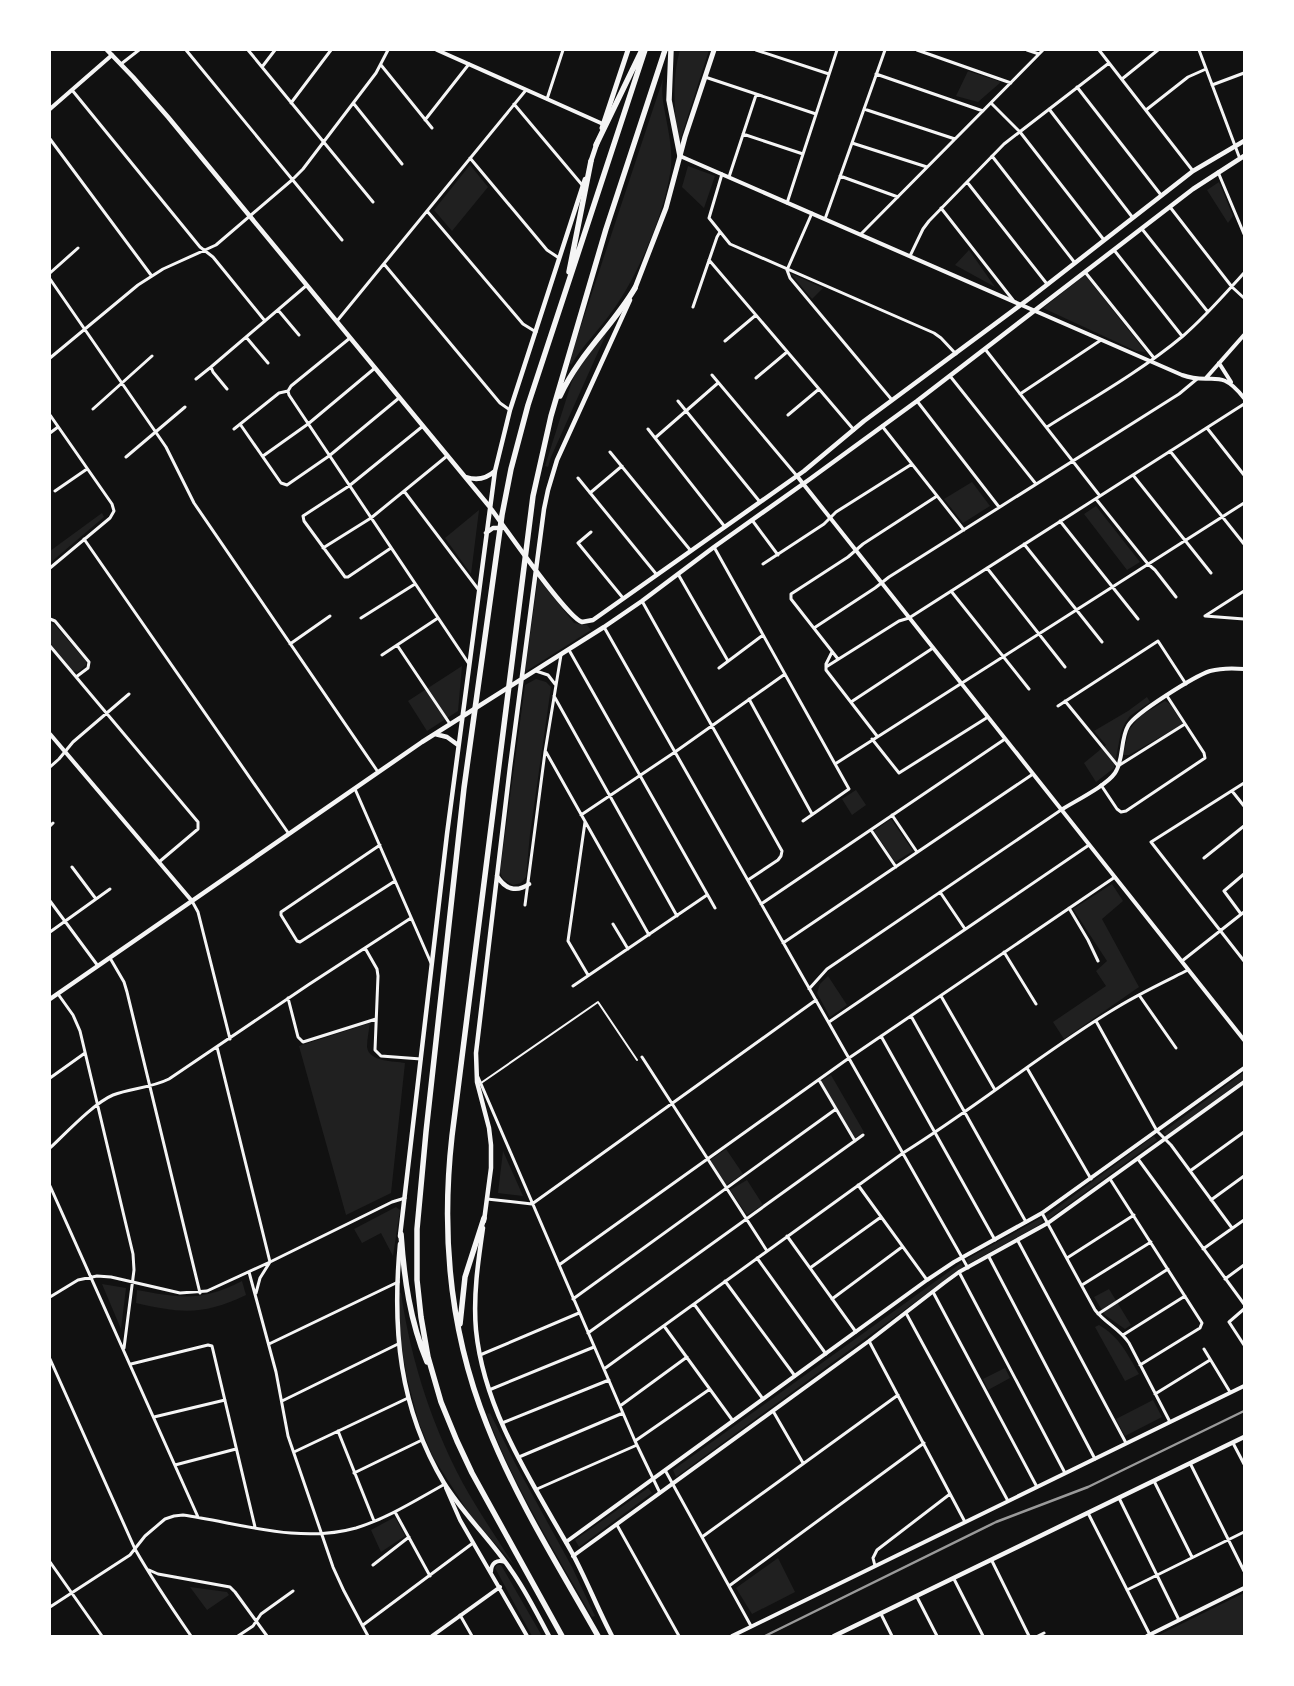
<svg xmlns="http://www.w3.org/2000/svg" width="1294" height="1686" font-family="Figtree,sans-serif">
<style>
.green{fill:#202020}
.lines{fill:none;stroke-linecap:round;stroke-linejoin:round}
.service{stroke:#f5f5f5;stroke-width:2}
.minor{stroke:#f5f5f5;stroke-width:3}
.tertiary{stroke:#f5f5f5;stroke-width:4}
.secondary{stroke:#f5f5f5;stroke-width:4.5}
.primary{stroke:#f5f5f5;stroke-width:5}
.motorway{stroke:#f5f5f5;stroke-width:5.5}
.rail{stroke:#9a9a9a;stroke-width:2.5}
</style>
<rect width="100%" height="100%" fill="#111"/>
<path class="green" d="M680,50H709L678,147C675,115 671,81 680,50Z
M968,71L1001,82L978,102L956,96Z
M663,79C662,86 662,94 663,101C666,122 673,145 671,166C667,208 638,276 613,310C600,329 583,345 571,365L569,362Z
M470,165L488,187L452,231L434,210Z
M688,166L715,176L704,208L682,187Z
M1219,182L1233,216L1228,223L1207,190Z
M969,250L995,287L955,265Z
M790,273L823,288L812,299Z
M1085,275L1146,352L1136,351L1043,308Z
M608,330L551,457L548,467L545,466L572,381L579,366Z
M972,482L990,506L963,523L944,499Z
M1096,506L1140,562L1127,570L1084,514Z
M479,510L471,574L445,538Z
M102,513L104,517L50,563V551Z
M538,578L574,623L587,625L591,630L525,672Z
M50,623L54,624L86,661V665L78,672L73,671L50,643Z
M462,666L458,711L427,731L408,701Z
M536,679L546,682L551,687L530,834L526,877L521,883L513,885L503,879L500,872L525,685Z
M1147,697L1150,702L1130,716L1125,723L1121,732L1114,768L1096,782L1084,763L1106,745L1094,731L1128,711Z
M1165,701L1170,704L1183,724L1129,755H1123L1129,730L1140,716Z
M856,790L866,805L852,815L842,799Z
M891,819L913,851L895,862L874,831Z
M1112,884L1123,901L1102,919L1139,987L1064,1039L1053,1022L1106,986L1096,971L1107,961L1073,909Z
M828,976L847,1005L830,1017L817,993L820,984Z
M370,1023C369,1030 367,1039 367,1047C369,1062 394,1061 405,1063L391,1193L346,1215L299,1046Z
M1244,1072V1079L1166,1136L1163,1132Z
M831,1075L864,1132L855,1138L821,1081Z
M1154,1136L1157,1140L1047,1220L1046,1216Z
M726,1149L743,1174L726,1185L710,1160Z
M503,1151L523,1196L498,1193Z
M747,1180L763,1205L747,1215L730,1190Z
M396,1207L400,1210L393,1256L381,1233L362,1243L354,1229Z
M1041,1218L1043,1222L1034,1228L968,1264L967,1259Z
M961,1263L963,1267L676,1477L673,1470Z
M242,1281L246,1295C202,1316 181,1313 136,1303L137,1290C180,1298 201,1302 242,1281Z
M102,1284L126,1288L121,1329Z
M1109,1289L1131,1325L1125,1329L1105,1315L1094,1297Z
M398,1292L401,1293C411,1362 434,1433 469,1494C483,1518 499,1542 514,1565L470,1515L433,1457L419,1423L407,1378L399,1331Z
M1099,1325C1119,1336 1128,1355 1139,1374L1125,1381L1095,1327Z
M1005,1368L1010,1378L988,1390L983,1379Z
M1153,1400L1162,1417L1125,1436L1116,1419Z
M490,1413L515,1463L572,1567L595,1616L592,1617C555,1551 513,1486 487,1414Z
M648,1488L652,1493L579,1547L575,1540Z
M395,1517L405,1536L381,1552L371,1530Z
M778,1558L795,1592L752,1614L736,1588Z
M497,1565H501L542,1636H532L495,1568Z
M190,1587L227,1592L229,1595L207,1610Z
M1244,1593V1636H1157Z"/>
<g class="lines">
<path class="service" d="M481,1083L598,1002L637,1060"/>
<path class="minor" d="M186,50L342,240
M248,50L373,202
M756,50L829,74
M917,50L1011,83
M1027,50L1039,54
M1099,50L1193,171
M1199,50L1240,159
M121,64L139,50
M381,65L432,128
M262,67L275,50
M876,74L983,111
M705,77L816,114
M1122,79L1158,50
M1212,85L1244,73
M1077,87L1161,195
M72,90L200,247L213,257L265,321
M547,99L563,50
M291,103L331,50
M991,103L1020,132L1104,240
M354,104L402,164
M514,104L583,186
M864,109L955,139
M1049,109L1133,218
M1146,110L1188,77L1206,69
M425,120L469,64
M743,134L803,154
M50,139L151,275
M852,143L927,167
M992,156L1075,263
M470,158L547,250L559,258
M1218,172L1244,234
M722,174L709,218L730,244L934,333L941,338L956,354
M840,176L898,197
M729,177L756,95
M967,182L1047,284
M787,203L837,50
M1170,207L1232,287L1244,298
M941,208L1013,300
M427,211L523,324L536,332
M825,219L885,50
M1142,229L1208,312
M861,234L1043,50
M1114,250L1182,336
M910,256L923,229L929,221L1004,144L1109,63
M709,260L854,430
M384,264L500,403L510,410
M787,270L790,278L892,400
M787,270L812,213
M1085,272L1154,358
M50,273L78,248
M50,279L166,447L194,503L378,772
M693,307L717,237L720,232
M278,310L299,335
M337,321L526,90
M246,337L268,363
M725,341L756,315
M985,349L1100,496
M50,358L138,285L163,269L216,245L292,180L303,169L376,73L388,50
M712,375L797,476
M950,376L1036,484
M756,378L787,352
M196,379L211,367
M227,389L213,372L211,367L307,285
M288,391L289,395L469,664
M1020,394L1101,340
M678,401L760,502
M917,401L999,507
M93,409L152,356
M50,415L112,504L114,511L110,518L50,568
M788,415L819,389
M240,424L281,483L287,485L329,456L399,398
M882,426L964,530
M1047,427C1093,398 1141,371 1183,336C1205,317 1224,295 1244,273
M1207,428L1244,475
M234,429L279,393L288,391L291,386L350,338
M648,429L725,527
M50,433L58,427
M655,438L718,383
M1170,451L1244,544
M610,452L691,551
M263,456L308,424L375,368
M126,457L185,407
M1133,475L1211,573
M578,478L657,575
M55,491L87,469
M404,491L478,589
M590,493L622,466
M1096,499L1148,564L1155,570L1176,597
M752,520L778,555
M1060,521L1138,619
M591,532L578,543L623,598
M84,539L289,834
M1024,544L1102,642
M714,547L849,789L803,821
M323,548L371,518L447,456
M391,548L348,577H345L304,521L303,516L349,486L423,426
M763,564L824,524L836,512L912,464
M987,568L1065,667
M678,574L728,661
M951,591L1029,689
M642,601L782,851L781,856L778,860L748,880
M1205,616L1244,591
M1205,616L1244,619
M361,618L415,584
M50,619L55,621L89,662L88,668L76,677
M604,627L968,1268
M814,628L875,588L889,577L1179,394L1197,379
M290,644L330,616
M397,645L450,724
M50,646L198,822V829L159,862
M569,650L715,908
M832,652L826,664V670L877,736
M382,655L438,618
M838,659L791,599V594L848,557L863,544L937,496
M826,667L899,621L909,618L1244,404
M719,668L763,635
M536,671L548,675L555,684
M554,696L677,916
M749,699L812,814
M1065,701L1118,766L1185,724
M851,702L933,648
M1058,706L1158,641L1186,684
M872,739L899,773L988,717
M546,752L649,935
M835,764L1244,503
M50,767L59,759L73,742L129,694
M1244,783L1151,842L1244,961
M1101,785L1117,809L1121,812L1126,811L1205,758L1204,753L1167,696
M355,789L431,963
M1232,791L1244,806
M581,815L675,752L785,674
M892,815L917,852
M585,822L568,941L588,975
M50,826L53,823
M871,830L896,867
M380,845L281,912V915L297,941L300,942L395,881
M1204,858L1244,826
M72,867L96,899
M940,892L965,929
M50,901L98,966
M192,901L198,912L230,1039
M761,904L1005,739
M525,905L545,752L561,655
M1069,908L1088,940L1098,961
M1241,914L1224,891L1244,874
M613,924L628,949
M50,932L110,889
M783,943L1033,774
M365,948L377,969L378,976L375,1050L381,1056L421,1059
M1004,952L1036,1004
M110,958L124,982L127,992L200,1293
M1182,961L1244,912
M573,986L707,895
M809,989L827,969L1061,810
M58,994L73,1015L80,1031L133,1254L134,1270L124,1348
M1139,995L1176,1048
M941,996L995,1090
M288,998L298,1037L303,1042L376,1019
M911,1016L1026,1222
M1096,1021L1157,1131L1171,1145L1232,1228
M829,1022L1089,845
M881,1036L995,1240
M217,1047L270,1262
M642,1057L767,1251
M1027,1068L1091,1179
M478,1077L635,1441L660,1493
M50,1078L85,1053
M819,1080L855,1141
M50,1148C66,1133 94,1103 113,1095C131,1088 151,1088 169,1079L308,985L411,918
M1138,1159L1244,1304
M1190,1171L1244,1132
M1110,1179L1202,1323L1200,1328L1140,1365
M858,1185L927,1280
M50,1186L198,1517
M487,1199L532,1204L816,1000
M1211,1200L1244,1176
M1042,1213L1095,1310C1105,1323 1120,1329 1129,1343L1170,1422
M787,1236L856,1332
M1018,1241L1126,1443
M1203,1249L1244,1220
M989,1257L1095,1459
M757,1258L826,1354
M1067,1258L1134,1215
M559,1265L849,1058L1115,877
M810,1268L881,1217
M249,1272L276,1372L288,1436L333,1567L344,1591L368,1636
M959,1272L1065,1473
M1225,1279L1244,1265
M725,1281L795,1376
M1082,1285L1151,1242
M933,1292L1037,1487
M256,1293L260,1278L270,1262
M50,1297L78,1280L97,1276L111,1277L180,1293L207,1291L270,1262L392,1202L405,1198
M573,1299L836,1109
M832,1299L902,1247
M694,1304L763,1399
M1244,1309L1229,1322L1244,1345
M906,1313L1008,1501
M1098,1314L1168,1269
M664,1326L733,1421
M588,1333L863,1135
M1123,1335L1185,1296
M869,1341L965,1522
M269,1344L398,1282
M1204,1349L1230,1392
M480,1355L579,1313
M50,1359L135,1549C152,1579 171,1607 191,1636
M131,1364L208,1345L212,1346L255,1527
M604,1369L903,1153C974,1109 1039,1055 1111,1011C1136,995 1162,983 1188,970
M489,1390L594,1347
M1155,1394L1210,1360
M282,1401L398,1344
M620,1406L687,1357
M773,1411L803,1463
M154,1417L225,1400
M502,1423L609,1380
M338,1431L374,1521
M635,1441L710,1389
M1233,1443L1244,1464
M294,1452L408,1398
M519,1457L623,1413
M1190,1463L1244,1571
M175,1465L236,1449
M665,1470L751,1626
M354,1473L422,1440
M1154,1481L1192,1557
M537,1489L637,1445
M1119,1498L1179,1620
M395,1512L430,1576
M1088,1513L1150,1635
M617,1525L679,1636
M702,1537L898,1395
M992,1561L1029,1636
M50,1562L102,1636
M373,1565L409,1537
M875,1566L873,1558L877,1550L950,1494
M149,1570L158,1574L230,1587L235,1592L267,1636
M954,1579L983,1636
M729,1586L924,1443
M1127,1590L1244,1532
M917,1597L937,1636
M50,1607L130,1555L145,1536L165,1519L174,1516L183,1515C239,1523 299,1544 356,1528C388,1518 416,1500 445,1484
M881,1614L892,1636
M460,1615L472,1636
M363,1625L473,1543
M238,1636L253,1626L261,1614L293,1591
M1038,1636L1044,1633"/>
<path class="tertiary" d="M437,50L603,124
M50,109L112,55
M680,156L1182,375C1213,386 1219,366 1244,398
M1219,363L1231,382
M1206,378L1244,335
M797,476L1244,1040
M50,734L192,901
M1061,810C1075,801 1106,786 1115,773C1124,760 1120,740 1128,726C1135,713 1195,676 1210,671C1221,668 1233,668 1244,669
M446,1488L460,1520L527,1636
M566,1542L927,1280L954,1262L1042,1213L1244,1068
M573,1556L869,1341L944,1283L959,1272L1048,1223L1244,1082
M491,1572C491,1563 497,1559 505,1562
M432,1636L500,1587
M732,1636L1244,1386
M1147,1636L1244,1588"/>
<path class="secondary" d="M107,50L133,77L168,117L489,506C504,526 566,617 582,622L593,620L804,471L864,421L1030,298L1193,171L1244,141
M466,477C477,481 486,479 495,471
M486,533L493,528H502
M435,734L447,737L458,745
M497,876C505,889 516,893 529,884
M50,999L422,742L604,627L642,601L714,547L810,479L917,401L1193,189L1244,156
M484,1221L491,1168V1145L489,1128L477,1082L476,1053L510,767L544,509L548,490L557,460L630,300
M483,1228C478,1262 473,1296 476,1330C484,1411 532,1482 571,1551C586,1578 597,1608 612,1636
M400,1236L447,834L495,471L510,410L585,179
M400,1244C392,1329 399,1408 444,1483C463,1514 491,1540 511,1570C526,1591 537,1614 549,1636
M834,1636L1244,1437"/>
<path class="primary" d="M602,128L628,50
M591,161L597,143
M635,288L666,208L685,137L714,50"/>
<path class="motorway" d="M671,50L669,100L680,156
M596,145L641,52
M569,272L591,161
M560,396C580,353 612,327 635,288
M401,1234C404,1278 410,1321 427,1362
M460,1324L465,1277L484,1218
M562,1636L472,1473L457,1441L441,1402L428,1357L421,1317L417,1280V1229L426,1132L464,788L502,515L511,469L528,405L645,50
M598,1636C559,1567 516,1499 487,1425C450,1333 441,1234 452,1136L533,496L551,416L606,229L665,50"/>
<path class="rail" d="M765,1636L996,1522L1088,1487L1244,1411"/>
</g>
<rect width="1294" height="1686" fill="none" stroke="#ffffff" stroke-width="102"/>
</svg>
